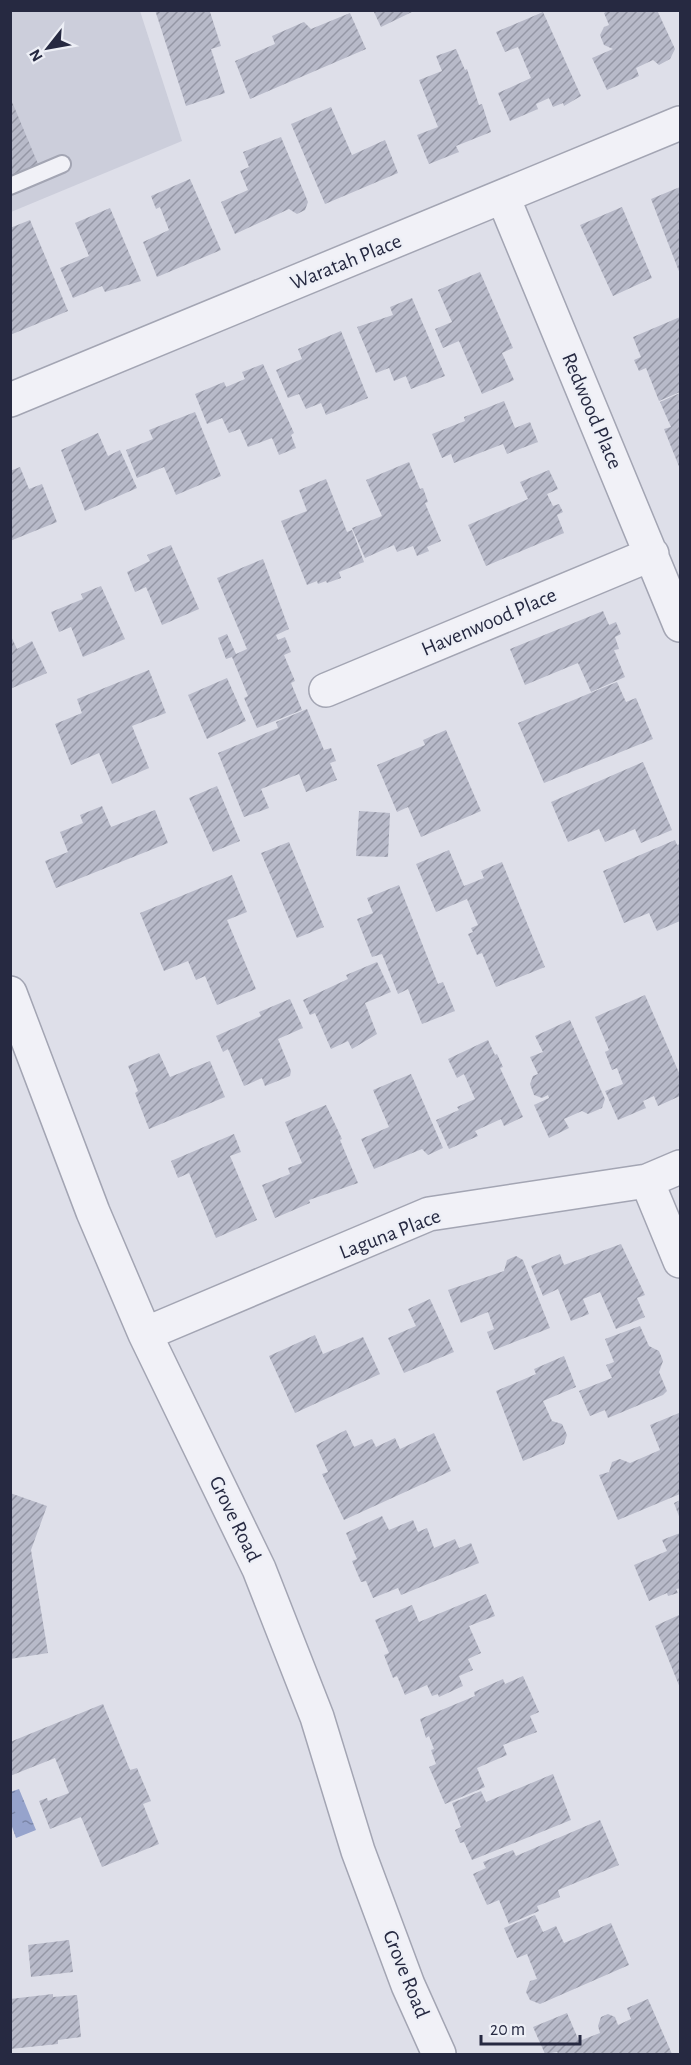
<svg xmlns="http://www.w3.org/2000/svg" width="691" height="2065" font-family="'Alegreya Sans',sans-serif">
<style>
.built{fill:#cccedb}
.water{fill:url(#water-ripples)}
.building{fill:url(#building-hatch)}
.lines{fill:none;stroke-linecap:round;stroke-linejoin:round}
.service-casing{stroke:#a3a5b3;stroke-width:20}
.minor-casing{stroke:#a3a5b3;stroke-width:36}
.service{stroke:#f1f1f7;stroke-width:16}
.minor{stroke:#f1f1f7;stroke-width:33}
.labels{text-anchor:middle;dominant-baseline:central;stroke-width:4.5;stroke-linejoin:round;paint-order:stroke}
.street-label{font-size:21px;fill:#262941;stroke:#edeff6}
</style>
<defs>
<pattern id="water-ripples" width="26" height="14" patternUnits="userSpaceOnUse" patternTransform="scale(1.5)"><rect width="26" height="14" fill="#96a3cc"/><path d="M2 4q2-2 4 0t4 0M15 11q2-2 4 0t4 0" fill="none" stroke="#7a85a7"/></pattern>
<pattern id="building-hatch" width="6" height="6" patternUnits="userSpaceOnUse" patternTransform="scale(1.5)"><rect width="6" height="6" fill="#b8bac9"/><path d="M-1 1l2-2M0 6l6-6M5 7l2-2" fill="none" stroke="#9597a5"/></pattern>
</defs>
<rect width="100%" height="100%" fill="#dedfe9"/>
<path class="built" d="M11,11H140L182,141L11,212Z"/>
<path class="water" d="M19,1789L36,1830L16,1838L11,1824L10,1792Z"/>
<path class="building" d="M155,10L210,12L221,46L211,49L225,93L186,106Z
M373,10H416L381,27Z
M609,10H657L675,49L670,59L659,65L653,60L636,68L639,76L607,90L592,58L613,49L604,45L600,35L604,27L609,25L604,13Z
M543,12L581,96L564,106L563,103L553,107L549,98L536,104L538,109L510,121L498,93L531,78L518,47L505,52L496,32Z
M350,13L366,49L250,99L235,61L275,44L272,36L304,22L311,29Z
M456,49L465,70L467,69L479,105L482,104L491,132L456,146L459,152L429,164L417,135L438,127L419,80L442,71L436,56Z
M10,97L41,171L10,184Z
M331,107L352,155L385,140L398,173L325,204L291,124Z
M281,137L308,202L305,210L297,214L289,209L235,234L221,202L248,190L240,171L249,167L243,152Z
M190,179L221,250L157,277L143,242L169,230L160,207L156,209L151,196Z
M680,187V274L651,199Z
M622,207L652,278L613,296L580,225Z
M110,208L141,281L105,292L102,286L73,298L60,268L89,256L75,223Z
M30,220L68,311L10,335V228Z
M480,272L513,348L502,353L514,380L482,394L459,341L443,348L435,329L452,322L438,290Z
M412,298L445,376L411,389L406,376L394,381L389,368L376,373L357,327L393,315L390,307Z
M680,317V392L659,401L646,368L639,371L634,360L641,357L633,337Z
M341,331L368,398L326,415L321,403L306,409L299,394L288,398L276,370L302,359L298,349Z
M263,364L294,433L291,435L296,448L279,455L272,438L248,447L240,429L229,433L222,418L207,424L195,394L224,382L226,387L245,379L242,372Z
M680,393V469L664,429L671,427L660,402Z
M504,401L515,428L530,422L538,442L507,454L503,444L454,463L451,454L442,458L432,434L465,421L464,417Z
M195,412L221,476L176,495L164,467L137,478L126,450L153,439L149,430Z
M98,433L108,456L120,450L137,488L85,511L61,450Z
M409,462L420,489L423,488L428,502L425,503L441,541L427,547L429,551L417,556L413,546L397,552L394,545L365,558L352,528L382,516L366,480Z
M20,467L29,489L42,484L57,522L10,541V471Z
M549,470L558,489L547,494L553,506L559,504L563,512L557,515L564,533L486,566L468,525L528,499L520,482Z
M326,479L347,532L352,530L364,562L339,572L341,578L327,583L326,581L318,584L317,581L307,585L281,521L307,511L299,490Z
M171,545L199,609L162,625L146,587L135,592L127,572L150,561L147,555Z
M263,559L289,629L276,635L278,640L285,637L291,652L284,655L295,681L291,683L302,710L257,728L244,698L248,696L232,657L226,659L218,638L227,634L236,654L247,649L217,578Z
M101,586L125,639L83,657L71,627L59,632L51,612L83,599L81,594Z
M603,611L609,625L616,622L621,634L615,637L619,649L614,650L625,677L591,692L578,663L525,685L510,649Z
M10,634L17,649L32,641L47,673L10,689Z
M149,670L166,713L132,726L149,768L112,784L99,753L71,765L55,724L82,713L77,699Z
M227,678L246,721L207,739L188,695Z
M617,682L626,702L636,698L653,739L544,783L518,723Z
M307,709L324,750L331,748L336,761L330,763L337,780L306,792L299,774L261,789L269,808L244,817L218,753L278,728L276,722Z
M446,730L481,811L421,837L408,807L397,812L377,765L425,745L423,740Z
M643,762L672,830L641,843L635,829L605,842L599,829L568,842L551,802Z
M217,786L240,841L213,852L189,798Z
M102,806L111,827L155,810L168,843L56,888L45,861L68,852L60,832L83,823L80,815Z
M359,811L390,813L388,857L356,856Z
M675,840L677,845L680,844V921L657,931L649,913L624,923L603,871Z
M289,842L324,927L297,938L261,853Z
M449,850L464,886L484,878L481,871L502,862L545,967L496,987L482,953L477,955L468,934L473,932L471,928L478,925L467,899L436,912L416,864Z
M232,875L247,912L227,920L256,989L217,1005L205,976L196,980L188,961L164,971L140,913Z
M399,885L438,984L443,982L455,1011L422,1024L408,989L398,994L382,954L372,957L357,919L373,913L367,898Z
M377,962L391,992L365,1003L377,1034L352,1049L348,1041L331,1049L315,1013L310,1015L303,1000L348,979L346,975Z
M645,995L680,1075V1096L658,1106L654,1096L643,1101L646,1108L618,1120L605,1091L623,1084L617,1068L612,1070L605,1052L609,1050L595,1017Z
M290,999L303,1028L278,1039L291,1071L290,1076L265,1086L262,1078L244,1086L228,1049L223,1052L216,1036L261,1016L259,1012Z
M570,1020L605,1099L602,1108L588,1114L582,1111L564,1119L569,1128L549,1138L534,1105L549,1098L548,1095L542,1098L534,1095L530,1084L533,1076L538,1074L530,1057L543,1052L535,1036Z
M488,1040L495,1055L497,1054L503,1067L500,1068L523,1117L504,1126L501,1119L475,1131L478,1136L449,1149L436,1120L459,1110L457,1107L475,1099L464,1074L457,1078L448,1059Z
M159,1053L170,1077L210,1061L225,1097L149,1129L135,1093L138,1091L128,1066Z
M411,1074L443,1148L428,1155L422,1149L374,1169L361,1139L389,1127L373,1090Z
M326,1105L342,1139L340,1140L358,1183L309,1200L310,1203L275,1218L262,1185L290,1174L288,1168L302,1163L285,1122Z
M234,1134L241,1152L230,1156L257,1220L216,1238L189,1173L178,1178L171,1161Z
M621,1244L645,1295L637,1298L645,1317L616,1329L600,1292L583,1299L589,1314L571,1321L558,1289L543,1296L531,1266L560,1254L564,1265Z
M516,1256L523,1260L550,1328L494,1350L487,1332L494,1329L488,1312L461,1323L448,1290L504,1271L507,1260Z
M430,1299L454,1352L404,1373L388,1338L416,1326L408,1309Z
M640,1326L649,1346L659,1351L663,1361L659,1372L667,1391L663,1395L608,1418L605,1410L590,1416L579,1391L612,1378L606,1365L614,1362L605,1339Z
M315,1335L323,1354L363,1337L380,1374L295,1413L269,1356Z
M564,1356L576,1387L543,1401L552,1421L562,1424L567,1435L564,1444L523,1461L496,1391L536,1374L534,1369Z
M679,1413L680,1494L618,1520L599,1475L609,1472L612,1462L620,1459L630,1463L660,1450L650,1425Z
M346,1430L354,1447L372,1439L376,1447L395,1438L400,1449L434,1433L451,1471L344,1520L322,1474L328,1472L316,1445Z
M10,1493L47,1506L31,1550L48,1653L10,1659Z
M680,1500V1519L674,1503Z
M382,1516L389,1530L413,1520L418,1532L427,1528L434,1548L455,1539L459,1548L471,1543L479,1563L401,1595L398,1588L373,1598L366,1581L361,1582L352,1561L357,1559L346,1533Z
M680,1533V1588L676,1589L678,1593L668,1596L667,1593L649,1601L634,1565L667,1551L662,1540Z
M486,1594L495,1616L469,1626L481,1653L468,1659L473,1670L459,1676L463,1686L439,1697L438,1694L432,1696L427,1685L405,1695L397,1676L393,1678L384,1655L389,1653L375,1620L412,1605L419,1622Z
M679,1615L680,1620V1688L655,1626Z
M523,1676L539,1712L530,1716L537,1732L503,1745L507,1755L477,1768L485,1787L445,1804L429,1767L436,1764L431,1750L434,1749L429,1736L426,1738L420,1719L475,1696L474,1692L503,1679L505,1684Z
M103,1704L130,1770L137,1768L151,1801L143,1804L159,1844L102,1867L81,1817L50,1829L39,1801L47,1798L48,1801L69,1793L55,1758L10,1776V1742Z
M553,1774L571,1820L472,1860L464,1842L460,1843L455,1830L461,1827L452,1803L481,1791L486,1802Z
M600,1820L619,1865L558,1890L560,1897L537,1906L539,1911L509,1924L499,1900L487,1905L473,1874L486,1868L483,1862L513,1850L516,1856Z
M535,1915L543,1932L556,1926L564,1943L611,1923L629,1965L540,2004L530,2000L526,1992L530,1981L537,1979L527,1954L517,1958L504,1928Z
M69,1940L73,1972L31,1977L28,1945Z
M53,1994V1997L77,1995L81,2037L58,2040V2044L10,2049V1999Z
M648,1999L672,2054H559L557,2052L545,2054L533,2027L567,2013L579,2041L600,2033L598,2026L601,2017L608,2014L615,2017L618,2025L631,2019L627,2008Z"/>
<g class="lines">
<g class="service-casing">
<path id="service" d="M10,186L62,164"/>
</g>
<g class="minor-casing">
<path id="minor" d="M503,197L680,625
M10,400L680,123
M326,690L652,554
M10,993L93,1212L145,1334L259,1569L317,1717L358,1851L408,1985L439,2054
M647,1181L680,1261
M145,1334L429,1214L647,1181L680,1167"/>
</g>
<use href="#service" class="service"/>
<use href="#minor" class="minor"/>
</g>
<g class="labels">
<g class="street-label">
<text transform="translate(346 262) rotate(-22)">Waratah Place</text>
<text transform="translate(592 411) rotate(67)">Redwood Place</text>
<text transform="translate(489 622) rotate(-23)">Havenwood Place</text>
<text transform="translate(390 1234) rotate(-21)">Laguna Place</text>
<text transform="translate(235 1519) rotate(64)">Grove Road</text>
<text transform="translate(406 1974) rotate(68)">Grove Road</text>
</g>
</g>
<rect width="691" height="2065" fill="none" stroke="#262941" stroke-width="24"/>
<g transform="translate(48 48) rotate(239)" stroke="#edeff6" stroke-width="4.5" paint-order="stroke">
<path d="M0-4.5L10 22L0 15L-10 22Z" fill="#262941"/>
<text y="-9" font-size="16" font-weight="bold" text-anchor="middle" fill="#262941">N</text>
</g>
<path d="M481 2035v9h99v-9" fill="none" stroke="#262941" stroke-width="3"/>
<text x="490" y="2035" font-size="18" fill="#262941" stroke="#edeff6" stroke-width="4.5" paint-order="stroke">20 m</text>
</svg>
